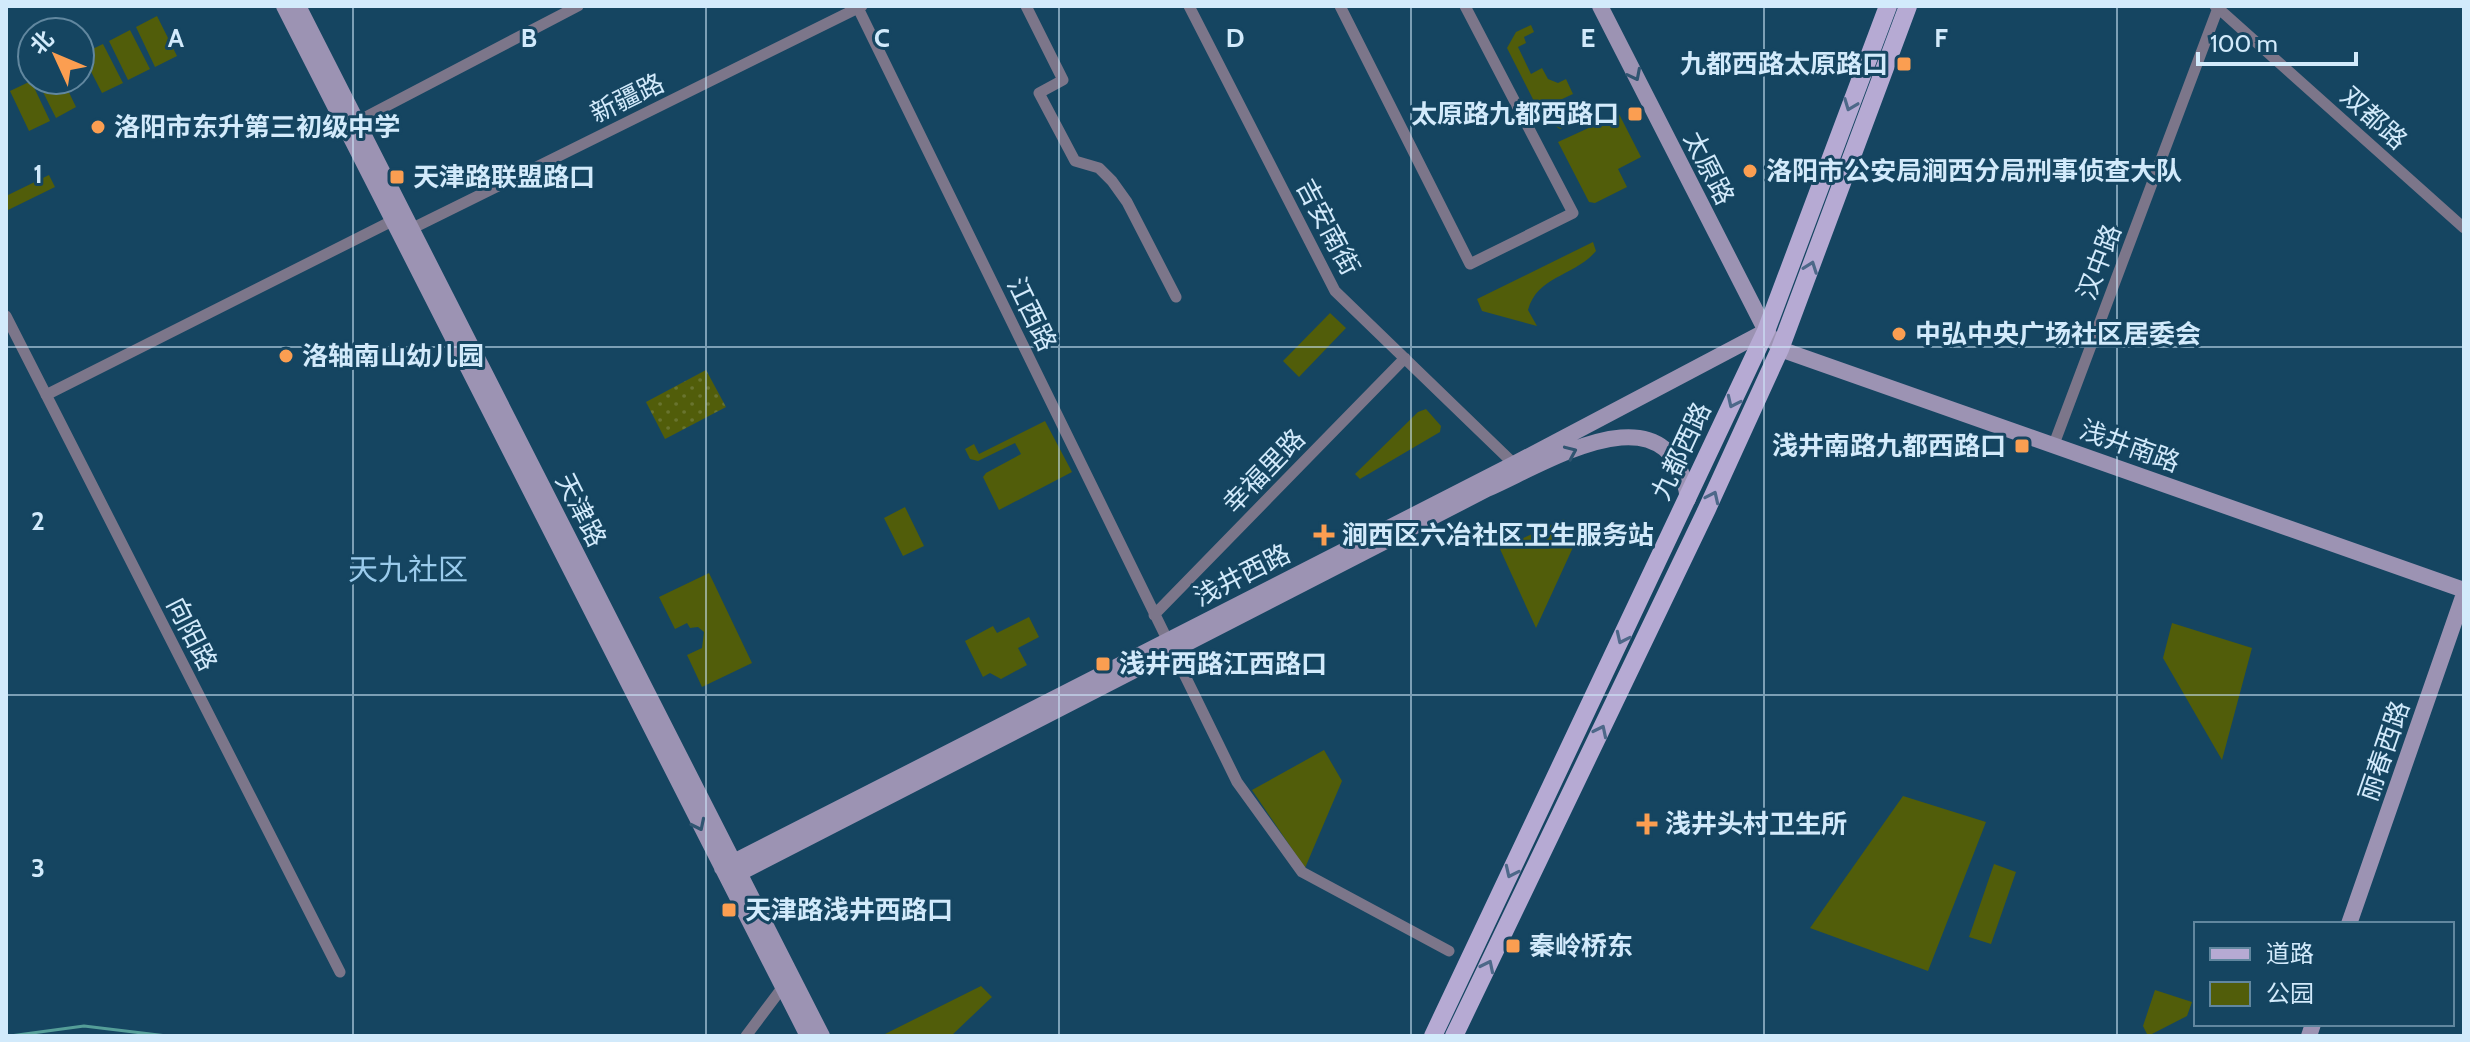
<svg xmlns="http://www.w3.org/2000/svg" width="2470" height="1042" font-family="Cabin,'Noto Sans SC',sans-serif">
<style>
.green{fill:#515d0a}
.garden{fill:url(#garden-dots)}
.lines{fill:none;stroke-linecap:round;stroke-linejoin:round}
.stream{stroke:#559e98;stroke-width:3}
.street{stroke:#7c768a;stroke-width:11}
.secondary{stroke:#9c93b3;stroke-width:16}
.primary{stroke:#b6aad3;stroke-width:18}
.oneway{stroke:#305571}
.oneway2{stroke:#4d6889}
.grid{fill:none;stroke:#d2eafb;stroke-width:2;stroke-opacity:0.55}
.poi-dot{fill:#fb9e51;stroke:#154561;stroke-width:3}
.labels{text-anchor:middle;dominant-baseline:central;stroke-width:6;stroke-linejoin:round;paint-order:stroke}
.poi-label{font-size:26px;font-weight:bold;fill:#d2eafb;stroke:#154561;text-anchor:start}
.street-label{font-size:26px;fill:#d2eafb;stroke:#154561}
.quarter-label{font-size:30px;fill:#9acbec;stroke:#154561}
.grid-label{font-size:26px;text-anchor:middle;font-weight:bold;fill:#d2eafb;stroke:#154561;stroke-width:6;stroke-linejoin:round;paint-order:stroke}
</style>
<defs>
<pattern id="garden-dots" width="8" height="8" patternUnits="userSpaceOnUse" patternTransform="scale(2)"><rect width="8" height="8" fill="#515d0a"/><path d="M2 2h.1M6 6h.1" fill="none" stroke="#69742f" stroke-width="1.8" stroke-linecap="round"/></pattern>
</defs>
<rect width="100%" height="100%" fill="#154561"/>
<path class="green" d="M157,16L177,56L155,67L136,27Z
M1531,25L1534,32L1524,37L1526,43L1518,47L1531,74L1542,68L1548,79L1558,83L1566,79L1573,94L1560,100L1567,115L1582,109L1586,117L1560,129L1543,119L1507,48L1516,32Z
M130,30L150,69L128,80L109,41Z
M103,44L123,83L102,93L82,54Z
M37,80H63L76,107L56,118Z
M31,81L50,121L29,131L10,91Z
M1619,114L1641,157L1618,169L1627,187L1595,203L1589,202L1558,142Z
M49,175L55,187L6,211V196Z
M1593,242L1596,251C1575,276 1537,276 1528,310L1537,326L1482,311L1477,299Z
M1330,313L1346,328L1299,377L1283,361Z
M1426,409L1441,426L1440,432L1360,479L1355,474L1418,412Z
M1045,421L1072,472L999,510L983,477L986,473L1021,454L1015,443L978,461L970,459L965,449L974,444L979,454Z
M905,507L924,546L903,556L884,518Z
M1564,519L1575,543L1536,628L1500,549Z
M709,573L752,663L702,687L687,655L702,648L704,632L698,627L690,628L687,623L675,629L659,597Z
M1029,617L1039,637L1018,648L1027,665L1001,679L990,673L983,677L965,641L993,626L997,633Z
M2172,623L2252,648L2222,760L2163,658Z
M1324,750L1342,781L1305,868L1252,790Z
M1903,796L1986,822L1928,971L1810,928Z
M1994,864L2016,872L1991,944L1969,937Z
M981,986L992,997L951,1036H881Z
M2155,990L2192,1002L2187,1016L2148,1036L2143,1026Z"/>
<path class="garden" d="M706,370L726,407L665,439L646,402Z"/>
<g class="lines">
<path class="stream" d="M10,1036L84,1026L167,1036"/>
<path class="street" d="M857,6L1237,782L1302,872L1449,951
M1026,6L1063,80L1039,93L1075,161L1099,168L1112,181L1127,202L1176,297
M1189,6L1335,291L1514,464
M1340,6L1470,264L1573,213L1465,6
M2218,8L2464,228
M356,122L578,6
M411,229L862,6
M6,316L340,972
M46,395L400,217
M2054,444L2218,8L2215,6
M1154,615L1405,358
M746,1036L782,988L787,985"/>
<path class="secondary" d="M284,6L808,1036
M298,6L822,1036
M1600,6L1766,331L1780,349L2464,590
M722,868L1514,464L1766,331
M732,877L1487,489C1549,462 1671,382 1688,499
M2349,924L2464,594
M2309,1036L2313,1024"/>
<path class="primary" d="M1433,1036L1766,331L1888,6
M1454,1036L1707,509L1780,349L1908,6"/>
</g>
<defs><path id="oneway-chevron" d="M-2-3.5L2.5 0L-2 3.5" fill="none" stroke-width="1.6" stroke-linecap="round" stroke-linejoin="round" transform="scale(2)"/></defs>
<g class="oneway">
<use href="#oneway-chevron" transform="translate(1635 75) rotate(63)"/>
<use href="#oneway-chevron" transform="translate(1571 452) rotate(-24)"/>
<use href="#oneway-chevron" transform="translate(699 825) rotate(64)"/>
</g>
<g class="oneway2">
<use href="#oneway-chevron" transform="translate(1850 105) rotate(111)"/>
<use href="#oneway-chevron" transform="translate(1811 267) rotate(-70)"/>
<use href="#oneway-chevron" transform="translate(1733 402) rotate(115)"/>
<use href="#oneway-chevron" transform="translate(1713 497) rotate(-65)"/>
<use href="#oneway-chevron" transform="translate(1622 638) rotate(115)"/>
<use href="#oneway-chevron" transform="translate(1601 731) rotate(-64)"/>
<use href="#oneway-chevron" transform="translate(1511 872) rotate(115)"/>
<use href="#oneway-chevron" transform="translate(1488 966) rotate(-64)"/>
</g>
<path class="grid" d="M353,6V1036M706,6V1036M1059,6V1036M1411,6V1036M1764,6V1036M2117,6V1036M6,347H2464M6,695H2464"/>
<g class="poi-dot">
<rect x="1896" y="56" width="16" height="16" rx="4"/>
<rect x="1627" y="106" width="16" height="16" rx="4"/>
<circle cx="98" cy="127" r="8"/>
<circle cx="1750" cy="171" r="8"/>
<rect x="389" y="169" width="16" height="16" rx="4"/>
<circle cx="1899" cy="334" r="8"/>
<circle cx="286" cy="356" r="8"/>
<rect x="2014" y="438" width="16" height="16" rx="4"/>
<path d="M1320 523h8v8h8v8h-8v8h-8v-8h-8v-8h8z"/>
<rect x="1095" y="656" width="16" height="16" rx="4"/>
<path d="M1643 812h8v8h8v8h-8v8h-8v-8h-8v-8h8z"/>
<rect x="721" y="902" width="16" height="16" rx="4"/>
<rect x="1505" y="938" width="16" height="16" rx="4"/>
</g>
<g class="labels">
<g class="poi-label">
<text x="1888" y="64" text-anchor="end">九都西路太原路口</text>
<text x="1619" y="114" text-anchor="end">太原路九都西路口</text>
<text x="114" y="127">洛阳市东升第三初级中学</text>
<text x="1766" y="171">洛阳市公安局涧西分局刑事侦查大队</text>
<text x="413" y="177">天津路联盟路口</text>
<text x="1915" y="334">中弘中央广场社区居委会</text>
<text x="302" y="356">洛轴南山幼儿园</text>
<text x="2006" y="446" text-anchor="end">浅井南路九都西路口</text>
<text x="1342" y="535">涧西区六冶社区卫生服务站</text>
<text x="1119" y="664">浅井西路江西路口</text>
<text x="1665" y="824">浅井头村卫生所</text>
<text x="745" y="910">天津路浅井西路口</text>
<text x="1529" y="946">秦岭桥东</text>
</g>
<g class="street-label">
<text transform="translate(627 98) rotate(-26)">新疆路</text>
<text transform="translate(2374 118) rotate(42)">双都路</text>
<text transform="translate(1709 168) rotate(63)">太原路</text>
<text transform="translate(1328 227) rotate(62)">吉安南街</text>
<text transform="translate(2099 262) rotate(-69)">汉中路</text>
<text transform="translate(1032 314) rotate(64)">江西路</text>
<text transform="translate(2130 446) rotate(20)">浅井南路</text>
<text transform="translate(1681 451) rotate(-65)">九都西路</text>
<text transform="translate(1264 471) rotate(-46)">幸福里路</text>
<text transform="translate(581 510) rotate(63)">天津路</text>
<text transform="translate(1242 575) rotate(-27)">浅井西路</text>
<text transform="translate(192 634) rotate(63)">向阳路</text>
<text transform="translate(2384 751) rotate(-71)">丽春西路</text>
</g>
<g class="quarter-label">
<text x="408" y="569">天九社区</text>
</g>
</g>
<g class="grid-label">
<text x="176" y="47">A</text>
<text x="529" y="47">B</text>
<text x="882" y="47">C</text>
<text x="1235" y="47">D</text>
<text x="1588" y="47">E</text>
<text x="1941" y="47">F</text>
<text x="38" y="183">1</text>
<text x="38" y="530">2</text>
<text x="38" y="877">3</text>
</g>
<rect width="2470" height="1042" fill="none" stroke="#d2eafb" stroke-width="16"/>
<rect x="2194" y="922" width="260" height="104" fill="#154561" stroke="#61879f" stroke-width="2"/>
<rect x="2210" y="948" width="40" height="12" fill="#b6aad3" stroke="#61879f" stroke-width="2"/>
<text x="2266" y="962" font-size="24" fill="#d2eafb">道路</text>
<rect x="2210" y="982" width="40" height="24" fill="#515d0a" stroke="#61879f" stroke-width="2"/>
<text x="2266" y="1002" font-size="24" fill="#d2eafb">公园</text>
<g transform="translate(56 56) rotate(314)"><circle r="38" fill="#154561" stroke="#61879f" stroke-width="2"/>
<path d="M0-6L14 30L0 20L-14 30Z" fill="#fb9e51"/>
<text y="-12" font-size="22" font-weight="bold" text-anchor="middle" fill="#d2eafb">北</text>
</g>
<path d="M2198 52v12h158v-12" fill="none" stroke="#d2eafb" stroke-width="4"/>
<text x="2210" y="52" font-size="24" fill="#d2eafb" stroke="#154561" stroke-width="6" paint-order="stroke">100 m</text>
</svg>
